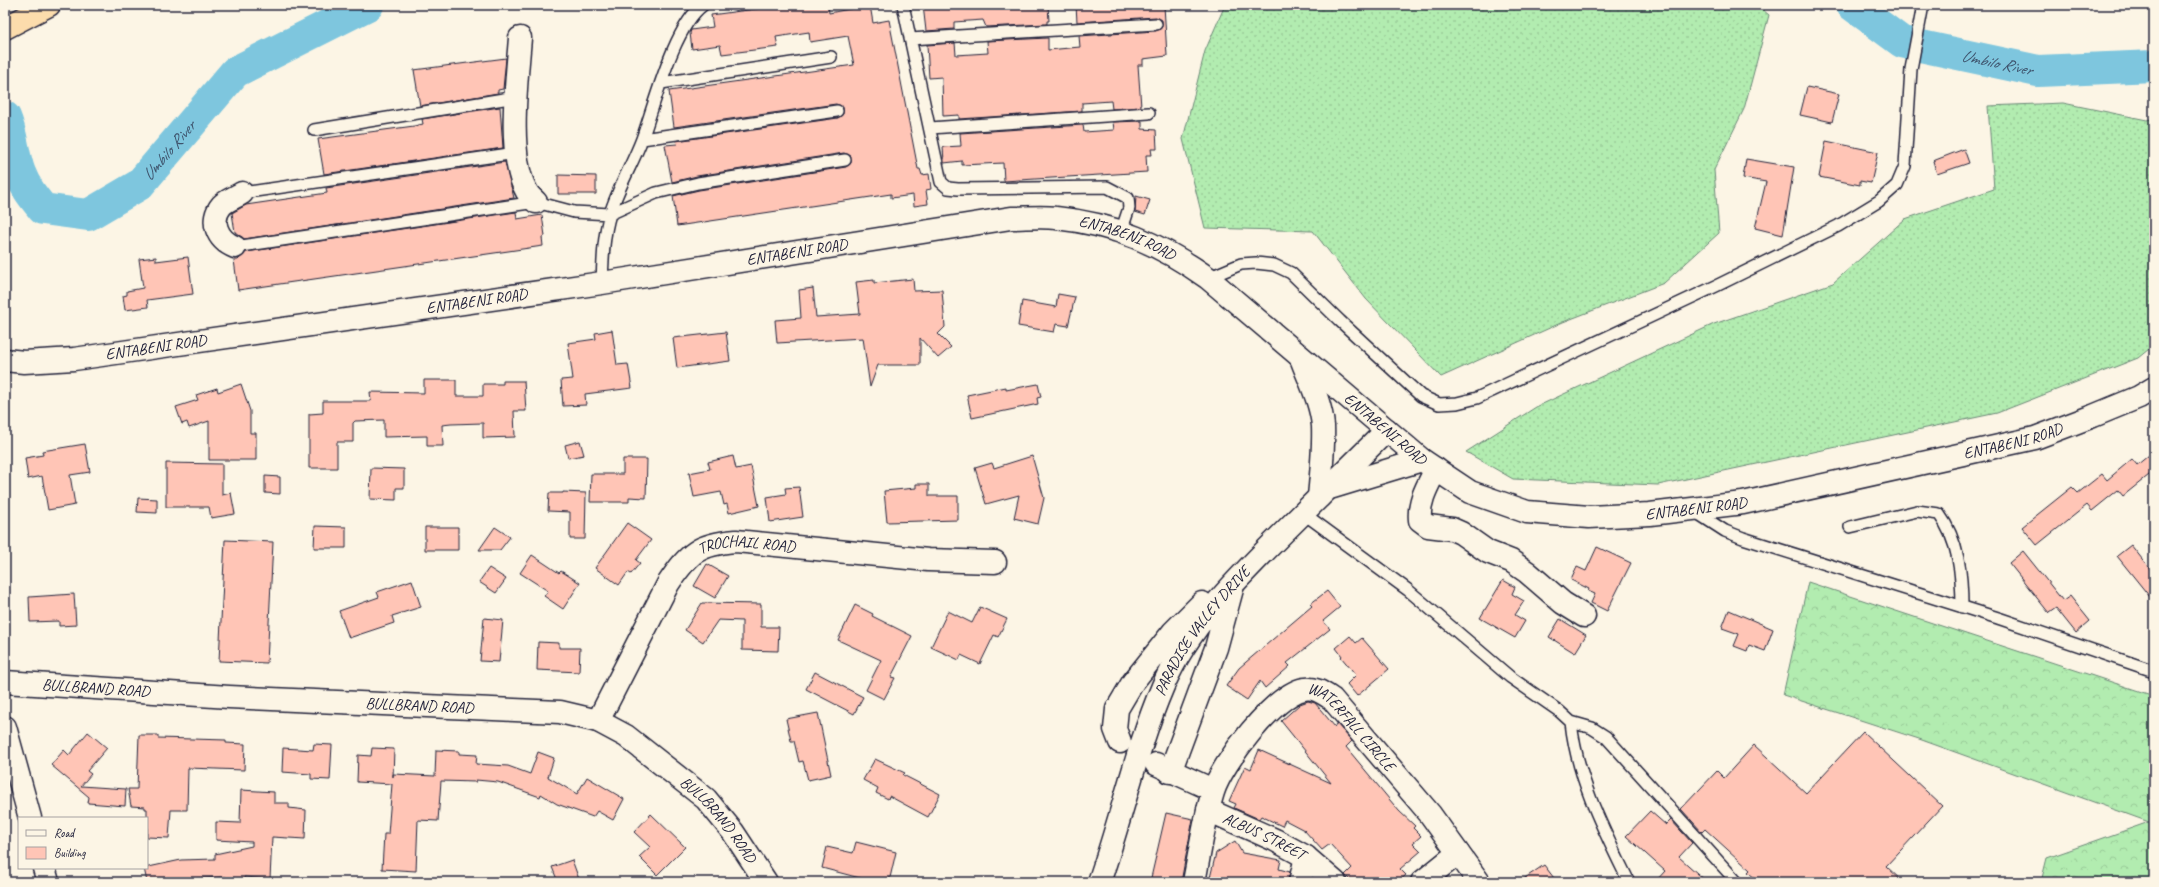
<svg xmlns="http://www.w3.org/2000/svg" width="2159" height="887" font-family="Caveat,sans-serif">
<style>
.grass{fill:url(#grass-dots);stroke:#6a8776}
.forest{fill:url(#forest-crowns);stroke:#6a8776}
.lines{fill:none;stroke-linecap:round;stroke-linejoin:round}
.river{stroke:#7ec6de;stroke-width:32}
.building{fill:#ffc5b6;stroke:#22223b}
.lane-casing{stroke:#22223b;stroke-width:14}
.street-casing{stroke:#22223b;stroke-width:25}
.highway-casing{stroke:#22223b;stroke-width:25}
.lane{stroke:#fcf5e5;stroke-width:11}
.street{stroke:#fcf5e5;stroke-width:22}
.highway{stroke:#fcdcac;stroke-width:22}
.labels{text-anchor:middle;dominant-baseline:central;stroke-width:4;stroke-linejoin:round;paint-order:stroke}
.street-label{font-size:16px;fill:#22223b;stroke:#fcf5e5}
.water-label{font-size:17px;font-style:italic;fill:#3e536c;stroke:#fcf5e5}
</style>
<defs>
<pattern id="grass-dots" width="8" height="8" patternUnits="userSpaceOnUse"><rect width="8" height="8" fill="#b2ecb0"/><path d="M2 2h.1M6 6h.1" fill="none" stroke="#99ca98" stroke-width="1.8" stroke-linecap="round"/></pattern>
<pattern id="forest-crowns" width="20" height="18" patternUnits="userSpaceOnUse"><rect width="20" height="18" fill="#b2ecb0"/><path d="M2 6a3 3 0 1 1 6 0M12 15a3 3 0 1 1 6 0" fill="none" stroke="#99ca98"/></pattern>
</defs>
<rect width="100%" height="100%" fill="#fcf5e5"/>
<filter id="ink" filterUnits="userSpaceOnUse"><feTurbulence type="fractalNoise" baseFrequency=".025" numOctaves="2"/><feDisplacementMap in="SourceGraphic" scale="8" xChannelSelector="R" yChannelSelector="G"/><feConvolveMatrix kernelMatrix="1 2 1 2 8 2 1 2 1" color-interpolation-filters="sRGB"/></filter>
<g filter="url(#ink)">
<path class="grass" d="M1225,5H1757L1769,15L1744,109L1714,170L1719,233L1664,283L1563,322L1441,377L1366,299L1313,231L1205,228L1183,139L1205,51Z
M2063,103L2147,120L2154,118V345L2138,358L1997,413L1658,485L1513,479L1466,452L1536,407L1714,324L1833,283L1905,219L1994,189L1988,106Z"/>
<path class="forest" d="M1808,582L2154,696V882H2041L2047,858L2149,822L1919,739L1783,695Z"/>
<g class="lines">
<g class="river">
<path id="s1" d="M1852,5L1902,42L2038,71L2154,66"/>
<path id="s2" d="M5,117C13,136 13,155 20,173C25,187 34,198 43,209L88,215L139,185L235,72L368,5"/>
</g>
</g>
<path class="building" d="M785,5H828L829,13L870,5L873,23L889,20L918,169H920L922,175L929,174L931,189L926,190L928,204L914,206L913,195L891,198V194L677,226L673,196L699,190L846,167L851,163V156L844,153L697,176L672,182L665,145L677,144L676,141L838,118L843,114V107L836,104L674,127L669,91L854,65L848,36L810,42L809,32L776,37L778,47L722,54L720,45L692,49L690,33L691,30L713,27L711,15Z
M923,5H1048L1049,21H1047V24L986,27L983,20L954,22V29L926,31Z
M1076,5H1164L1167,56L1143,59V65H1138L1141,107L1112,109L1111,101L1082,103V111L959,119V115L943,116L942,77L929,78L927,45L955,43L956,55L988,53L987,41L1048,38V50L1080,47L1079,36L1156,31L1162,27V20L1156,17L1077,22Z
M506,58L503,89L498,90V93L420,106L414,70Z
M1807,87L1839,94L1832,122L1800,115Z
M500,107L503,148L324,174L318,139L414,126L423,124L422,119Z
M1142,121V129L1156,130L1157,149H1151L1152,155H1146L1147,172L1004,181L1003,163L962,165V161L944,163V161L943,147L961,146L960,133L1083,125L1084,132L1114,130L1113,122Z
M1826,141L1878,152L1871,183L1860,181V185L1819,177Z
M1964,149L1969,163L1937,174L1933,161Z
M1746,159L1794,167L1783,235L1755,228L1766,182L1743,178Z
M505,162L514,198L244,239L235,232L232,213L246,205L327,193L326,188Z
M558,175L596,176V194H558Z
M1136,196L1150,200L1145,215L1135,212Z
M516,212L517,219L542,215L545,236L542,237L543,246L238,290L234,260H238L246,252Z
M156,257V261L188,257L193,294L147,300L148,307L125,310L123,296L127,295V291L143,288L139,259Z
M913,279L914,291L942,290L945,327L938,334L951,347L938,358L920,338V365H878L870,387L863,338L777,343L775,320L801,318L799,290L813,288L816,317L860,314L856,282L874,280V283Z
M1058,294L1075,297L1068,326L1056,324L1054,332L1018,326L1022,301L1056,307Z
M612,330L617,365L628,364L632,388L585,394L586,405L563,406L561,380L573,379L568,343L596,339L595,333Z
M726,332L730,361L677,368L673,338Z
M424,380H456V396H483V384H503V381H524L526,411H514L515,437L483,438V423L451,424L442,425L443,446H427V436L384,437V420L355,421L353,423V442H337V468H309V414L323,413V401H371L370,392L424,393Z
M241,384L250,411V433H256V460H209V421L189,428L187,422L182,424L176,407L198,400L196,395L217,388L218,392Z
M1038,384L1041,397L1037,398L1038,404L972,418L967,395L1006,387V390Z
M580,441L584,455L568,458L565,445Z
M85,444L90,472L70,475L75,505L48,510L42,476L28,479L25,458L43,455L42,451Z
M2154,451V471L2123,496L2118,490L2092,511L2087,505L2037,545L2022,527L2072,487L2078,493L2102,474L2107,480L2132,459L2137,465Z
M733,456L736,469L751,466L759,506L729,513L727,504L724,505L721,492L694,497L689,473L710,469L708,462Z
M1032,456L1044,498L1038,524L1014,518L1019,495L986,504L975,468L992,463L994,468Z
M623,459H647L646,498L629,497V502H590L591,474H623Z
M166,463L222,464V495L231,493L235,514L211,518L209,507H166Z
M371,468L404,469V488H396V500L370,499Z
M265,476L280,477V494L265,493Z
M916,484H929V496H958V520L887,522L884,491L916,488Z
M799,487L803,517L770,522L767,497L786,494L785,488Z
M563,492L586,493L585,539H570V512L548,511L549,493H563Z
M138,498L157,499V513L137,512Z
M627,523L651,540L636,560L640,563L631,574L628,572L619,585L595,568Z
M315,526L346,527V548H314Z
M425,527H458V550H425Z
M495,527L510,537L500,550H479Z
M225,540L273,542L267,663L219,661Z
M2131,545L2154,574V602L2117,556Z
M1597,547L1631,563L1607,611L1591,603L1595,594L1588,591L1589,589L1571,580L1577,567L1586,571Z
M2023,551L2063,601L2070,596L2090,621L2076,633L2056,608L2049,613L2009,563Z
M532,555L559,573L561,571L580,583L563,609L544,596L548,591L520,573Z
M707,564L728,576L715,598L694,586Z
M489,568L506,579L496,593L479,582Z
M412,580L421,607L392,616L394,623L349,638L339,611L379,597L377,592Z
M1503,580L1515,587L1512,594L1524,601L1515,615L1525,621L1515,638L1480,618Z
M1327,591L1340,607L1323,621L1330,629L1287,663L1290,666L1265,688L1260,681L1247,700L1226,686L1239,668L1312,606L1310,604Z
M74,594L76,625L59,626V621L30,622L29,597Z
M702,603L761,604V627H779L778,651L742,650V621L718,620L703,642L685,630Z
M855,605L873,614L872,616L912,636L891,677L895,678L884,699L866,690L881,660L838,640Z
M980,607L1007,619L998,637L994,635L980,664L961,655L959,660L931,647L948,611L972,623Z
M1729,610L1773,629L1765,651L1749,645L1747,651L1734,646L1739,634L1722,628Z
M484,618L503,620L499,662L480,661Z
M1560,619L1586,635L1575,653L1549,637Z
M1350,636L1356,643L1362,638L1389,669L1357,696L1347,684L1356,675L1341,657L1342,656L1336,648Z
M538,642L559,643V648H580L579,672L537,670Z
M815,672L863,697L854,714L806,689Z
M1308,701L1315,703L1335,727L1337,724L1352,741L1346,747L1399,811L1415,826L1413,828L1421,836L1413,843L1421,851L1400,869L1406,875L1398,882H1352L1345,875L1352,868L1330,844L1322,850L1304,830L1285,820L1282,826L1261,816L1259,819L1234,808L1236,804L1229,801L1245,766L1251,769L1259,750L1331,783L1281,721L1300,704Z
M818,713L831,775L808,780L803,761L799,762L794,741H791L786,719Z
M88,732L107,748L87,771L91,774L81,786L126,789L125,806L88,803L89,797L51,765L64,750L69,755Z
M1863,732L1942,806L1886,866L1903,882H1759L1748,872L1750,870L1705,829L1702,832L1681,809L1717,771L1724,778L1754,745L1806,793Z
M139,735H158V738L226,740V743L245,744L244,770L188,768L187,810H171L169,838L147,837V809H145V807L131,806L128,789H137Z
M314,744L332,745L330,780L311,779V774L282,772L283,748L313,750Z
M372,748L394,749L393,777V774L435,776L436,750L459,751V754L477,755L476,764L508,766L530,774L538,752L554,758L548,777L577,794L587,777L624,799L613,820L597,811L593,817L557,804L541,794L540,797L498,782L476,780V782L441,781L438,821L418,820L416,871L382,869L384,834H388L392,784L357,782L358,755L371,756Z
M875,759L905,773L903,775L940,794L928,817L889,796L888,799L876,793L878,788L863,780Z
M241,790L274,792V803H289V808L306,810L305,839L272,837L270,879L244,877L245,882H227L226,877L185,879L186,882H147L144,868L181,860L215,859V854L252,846V842L216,840V822L240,823Z
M1650,811L1666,825L1671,820L1692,843L1679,857L1707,882H1655L1665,871L1626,836Z
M1166,813L1193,819L1181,882H1150Z
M651,814L685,847L657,875L639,857L650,847L634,832Z
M1235,841L1242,853L1281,860L1279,869L1290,872L1288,882H1209L1216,853Z
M856,842L896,852L889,882H875L822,868L827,847L853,853Z
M572,860L580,882H558L552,867Z
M1544,865L1557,882H1519Z"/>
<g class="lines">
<g class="lane-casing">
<path id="lane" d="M903,5L941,182L948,188L958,189L1107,187L1128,198L1129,208L1121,232
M910,39L1156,24
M661,83L831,57
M930,128L1149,113
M314,130L516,97
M642,139L837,111
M242,193L516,153
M235,247L536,202L574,212L610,214L656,193L698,183L845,160
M1208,278L1241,264L1256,263L1274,265L1291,273L1340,321L1421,396L1439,404L1457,403L1477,398L1716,286L1838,226L1879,201L1897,185L1905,166L1911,69L1923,5
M602,283C603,260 603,237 610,214C617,190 633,163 642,139C655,103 674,26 703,5
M1694,511L1725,531L1743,538L1998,618L2154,671
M1303,513L1408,590L1510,677L1559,711L1571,722C1577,779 1604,831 1629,882
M1850,527L1917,511L1939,514C1959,541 1962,575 1962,607
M1571,722L1592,728L1606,737L1737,882"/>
</g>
<g class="street-casing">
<g id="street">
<path d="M520,38C517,77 507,156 526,190C528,195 533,199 536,202"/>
<path d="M235,247C217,240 209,220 222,205C227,200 236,197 242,193"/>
<path d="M1301,358C1309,380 1321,402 1323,426C1324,450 1321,474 1319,497"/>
<path id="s3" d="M5,360L24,362L74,359L602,283L1011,218C1025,218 1042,216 1056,218C1115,224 1160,244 1208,278L1422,460L1470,492L1527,512L1589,517L1650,514L1743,503L2035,438L2093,416L2139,397L2154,388"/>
<path d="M1436,469C1428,485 1418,501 1420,520L1428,526L1452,529L1461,533L1488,552L1511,561L1527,572L1563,603L1584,616"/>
<path d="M1333,487L1422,460"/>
<path id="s4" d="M5,682L229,697L560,712L598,721L626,736L706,799L733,832L766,882"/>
<path id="s5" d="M598,721L668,584C689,553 698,544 736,541L928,560L995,562"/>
<path d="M5,727L30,818"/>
<path d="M1120,742L1115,729L1117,709L1133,682L1173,632L1202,603"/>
<path d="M1156,764L1213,790"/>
<path d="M1170,772L1216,648L1232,589"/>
<path id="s6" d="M1208,810L1275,840L1306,857L1335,882"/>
<path d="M44,868L48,882"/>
<path id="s7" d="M1099,882C1122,817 1136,749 1163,686C1190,624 1239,577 1286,530C1319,497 1353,464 1387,430"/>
<path id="s8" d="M1194,882C1200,852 1204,821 1213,792C1222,763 1274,695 1304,689C1315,687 1323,693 1332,699L1430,814L1479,882"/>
<path d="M1300,882L1306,857"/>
<path d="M1422,882L1458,853"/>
</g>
</g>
<g class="highway-casing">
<path id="highway" d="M5,28L49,5"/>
</g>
<use href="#lane" class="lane"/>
<use href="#street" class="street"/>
<use href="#highway" class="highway"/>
</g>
</g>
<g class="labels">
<g class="street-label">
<text stroke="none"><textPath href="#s3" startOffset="1136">ENTABENI ROAD</textPath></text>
<text stroke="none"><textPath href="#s3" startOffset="800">ENTABENI ROAD</textPath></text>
<text stroke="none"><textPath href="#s3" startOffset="476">ENTABENI ROAD</textPath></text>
<text stroke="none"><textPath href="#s3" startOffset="152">ENTABENI ROAD</textPath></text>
<text stroke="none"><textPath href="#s3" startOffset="1460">ENTABENI ROAD</textPath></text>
<text stroke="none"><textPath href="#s3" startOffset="2120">ENTABENI ROAD</textPath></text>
<text stroke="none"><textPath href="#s3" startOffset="1796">ENTABENI ROAD</textPath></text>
<text stroke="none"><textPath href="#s5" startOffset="249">TROCHAIL ROAD</textPath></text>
<text stroke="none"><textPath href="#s7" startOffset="274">PARADISE VALLEY DRIVE</textPath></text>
<text stroke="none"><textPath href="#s4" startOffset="91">BULLBRAND ROAD</textPath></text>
<text stroke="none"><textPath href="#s4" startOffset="415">BULLBRAND ROAD</textPath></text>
<text stroke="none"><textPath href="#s8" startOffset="296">WATERFALL CIRCLE</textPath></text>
<text stroke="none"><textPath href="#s4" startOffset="752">BULLBRAND ROAD</textPath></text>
<text stroke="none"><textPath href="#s6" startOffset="62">ALBUS STREET</textPath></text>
</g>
<g class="water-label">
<text stroke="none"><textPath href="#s1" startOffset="159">Umbilo River</textPath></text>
<text stroke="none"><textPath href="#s2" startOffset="251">Umbilo River</textPath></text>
</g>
</g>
<rect width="2159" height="887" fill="none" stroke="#fcf5e5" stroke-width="20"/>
<rect x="10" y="10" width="2139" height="867" fill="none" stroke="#22223b" stroke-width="1.5" filter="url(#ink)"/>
<rect x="18" y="817" width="130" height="52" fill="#fcf5e5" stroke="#a5a1a1"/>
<rect x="26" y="830" width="20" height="6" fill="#fcf5e5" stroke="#a5a1a1"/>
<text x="54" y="837" font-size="12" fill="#22223b">Road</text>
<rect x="26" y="847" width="20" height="12" fill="#ffc5b6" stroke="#a5a1a1"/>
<text x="54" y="857" font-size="12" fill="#22223b">Building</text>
</svg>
